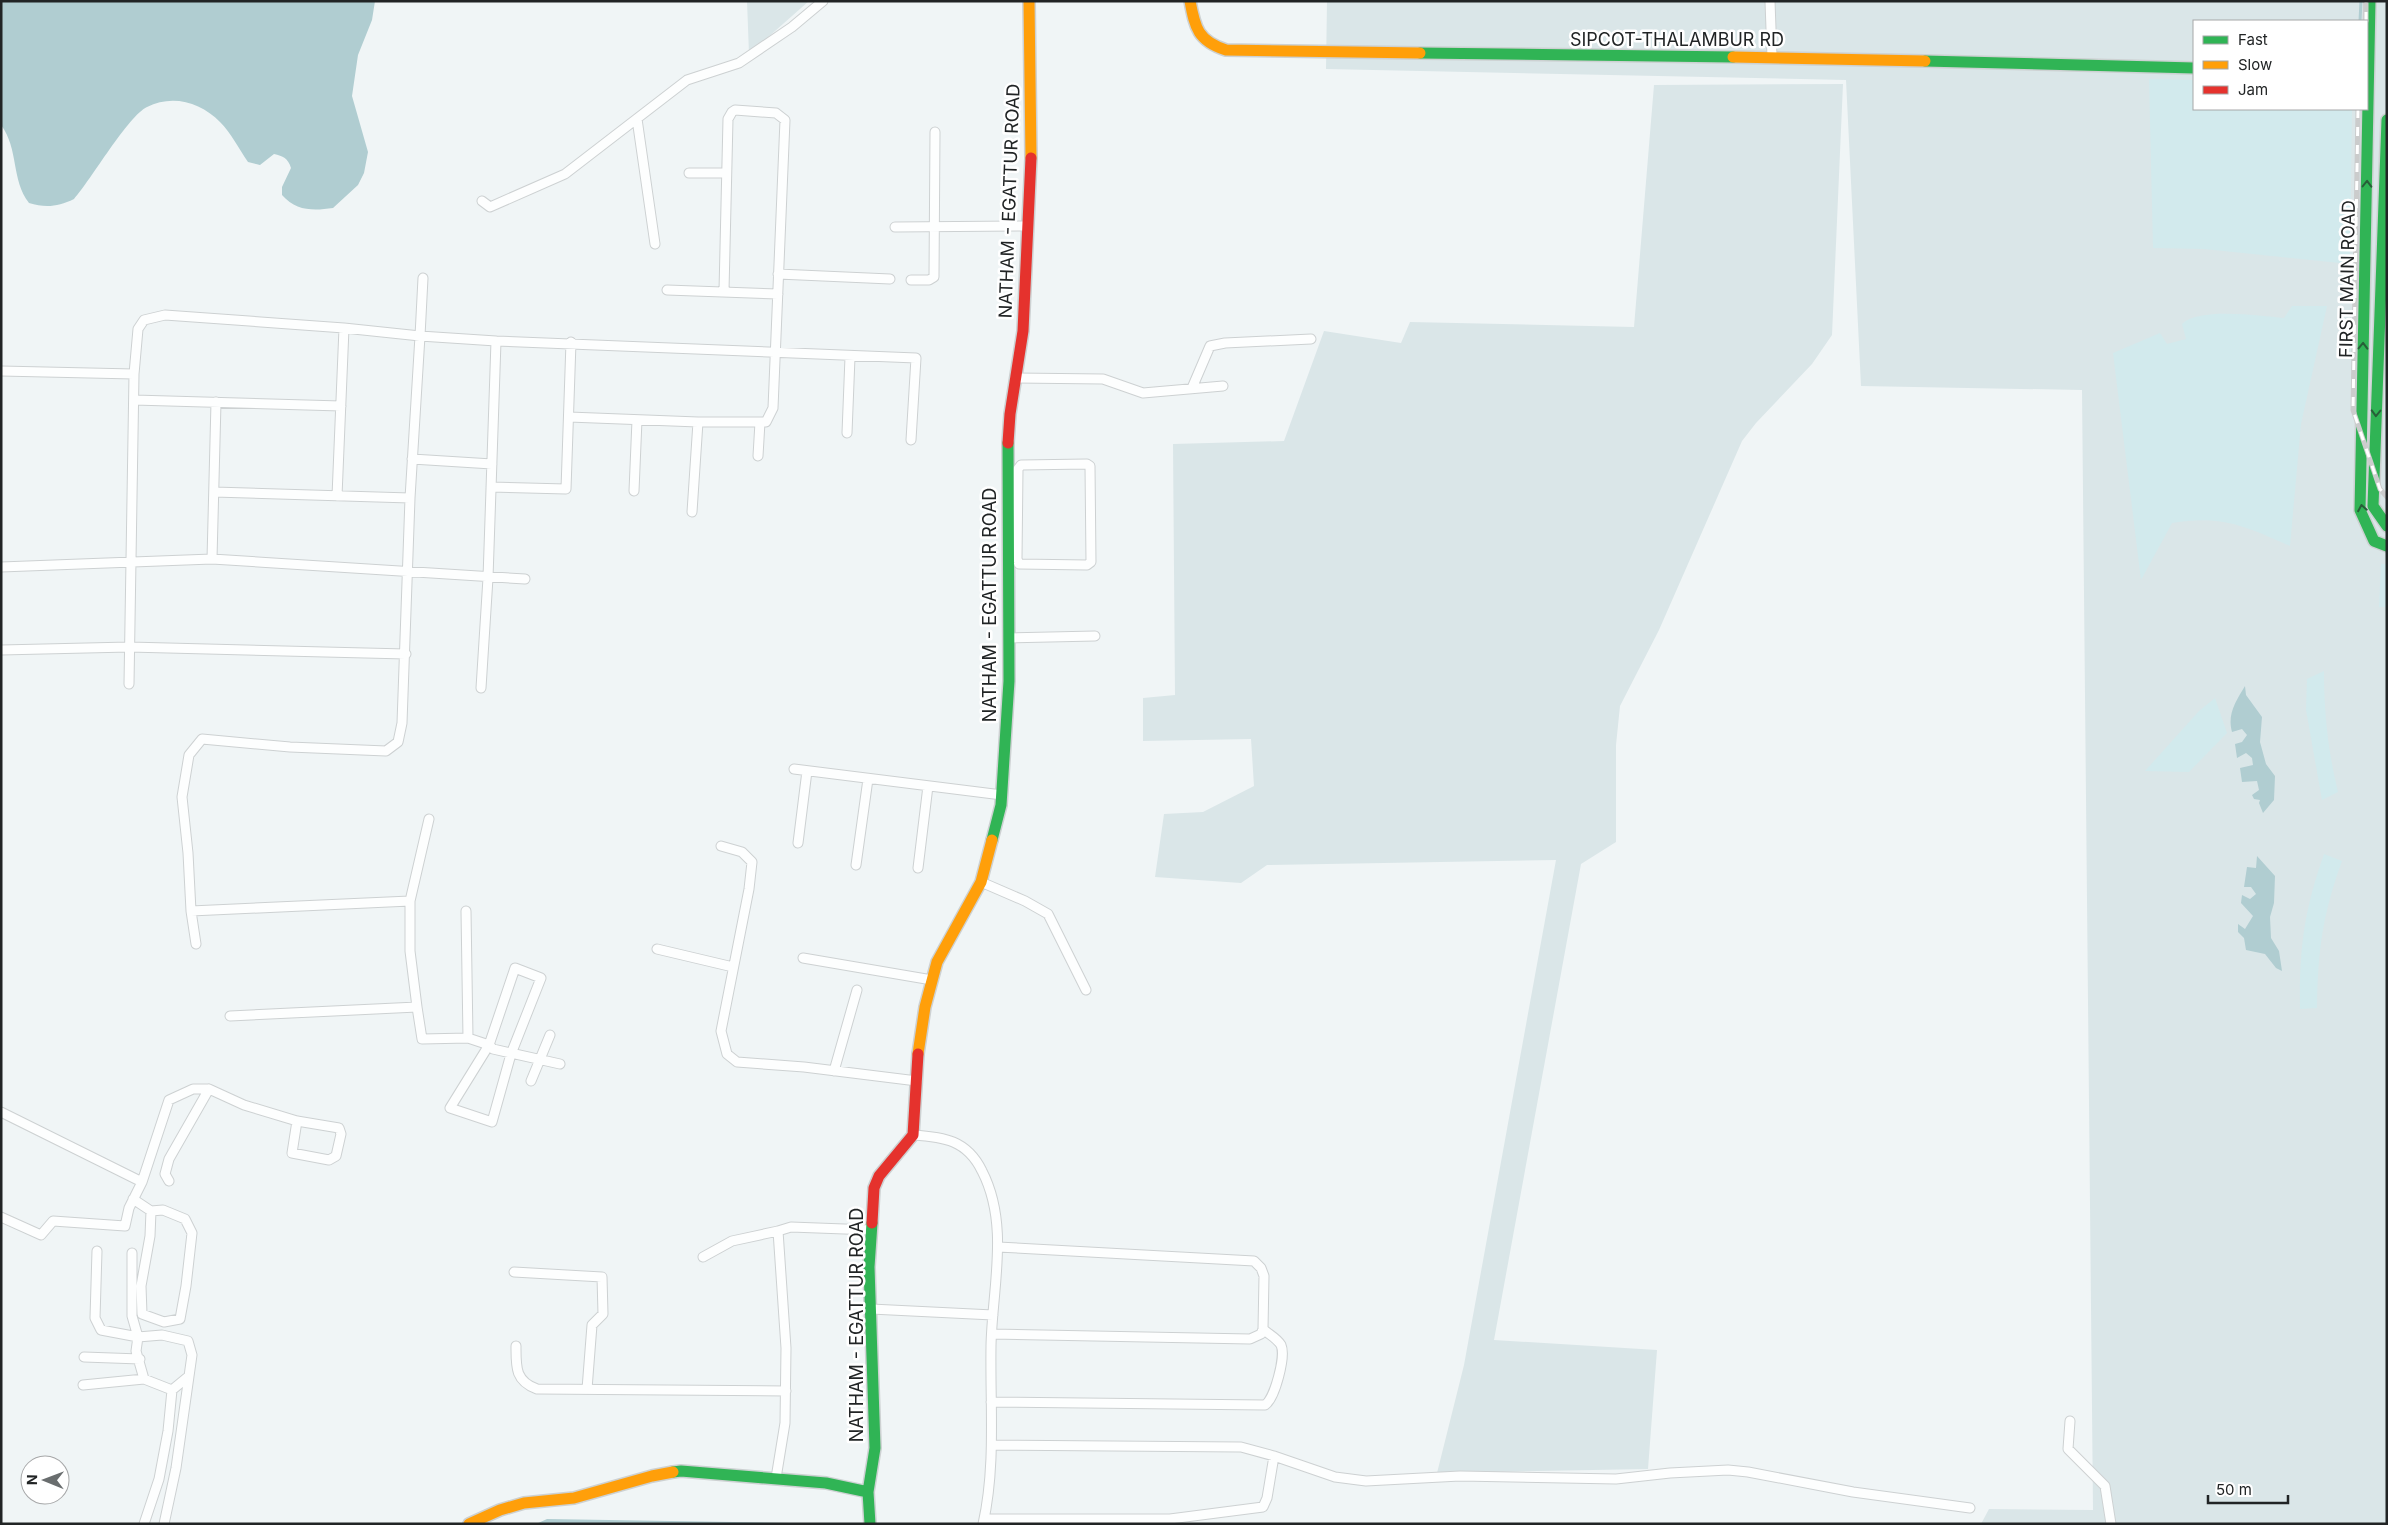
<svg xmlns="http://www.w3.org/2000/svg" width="2388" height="1525" font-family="Inter,sans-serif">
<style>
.built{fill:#dae6e8;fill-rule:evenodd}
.green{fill:#d2eaed}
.water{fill:#b0cdd1}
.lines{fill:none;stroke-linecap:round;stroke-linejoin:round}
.stream{stroke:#b0cdd1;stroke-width:3}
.street-casing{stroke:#cdd1d2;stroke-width:11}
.fast-casing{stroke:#cdd1d2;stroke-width:14}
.slow-casing{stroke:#cdd1d2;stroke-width:14}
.jam-casing{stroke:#cdd1d2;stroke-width:14}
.street{stroke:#fdfefe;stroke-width:9}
.fast{stroke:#30b455;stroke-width:11}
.slow{stroke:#ff9f0a;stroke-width:11}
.jam{stroke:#e5322d;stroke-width:11}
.rail-casing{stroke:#cbcccc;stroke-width:5}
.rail{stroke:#fff;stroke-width:3;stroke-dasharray:9;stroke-linecap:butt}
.oneway{stroke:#275e38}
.labels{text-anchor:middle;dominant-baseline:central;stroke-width:5;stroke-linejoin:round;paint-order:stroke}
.street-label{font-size:18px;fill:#212425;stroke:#fff}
</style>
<rect width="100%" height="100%" fill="#f0f5f6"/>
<path class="built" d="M747,1H809L749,54Z
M1327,1H2387V1524H1981L1989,1509L2093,1510L2082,390L1861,386L1846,80L1326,69ZM2194,21H2367V109H2194Z
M1843,84L1832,335L1812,364L1756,423L1742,441L1659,630L1620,706L1616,745V842L1581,864L1494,1340L1657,1350L1648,1469L1437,1473L1464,1365L1556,860L1267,865L1241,883L1155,877L1164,814L1203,812L1254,786L1251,739L1143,741V698L1175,695L1173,444L1284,441L1324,331L1401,343L1410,322L1634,327L1654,85Z"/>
<path class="green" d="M2149,79L2194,80V109H2352L2350,264L2204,249L2153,248Z
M2292,306H2327L2301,424L2290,546C2244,526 2222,515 2172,523L2141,580L2113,353L2160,333L2167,344L2186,339L2182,324C2199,307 2260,316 2284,318Z
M2381,564H2387V607H2379Z
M2324,671C2324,713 2328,751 2338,792L2322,800L2306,710L2307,679Z
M2215,698L2227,733L2189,772L2145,771L2199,711Z
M2324,854L2342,861C2322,916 2318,951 2317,1008L2300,1009C2299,949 2304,911 2324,854Z"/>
<path class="water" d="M1,1H375L372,20L358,55L352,96L368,152L364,173L358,185L333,208C313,211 296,211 282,195V187L291,168C288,158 283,156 274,154L260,165L248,162C239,149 231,133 220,122C201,102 172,94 147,107C128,116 91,180 74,199C58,207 45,208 29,203C11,180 19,149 1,125Z
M2245,686L2246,695L2262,717L2260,742L2266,764L2275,776L2274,800L2263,813L2259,803L2260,800L2254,799L2252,795L2259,790L2257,781L2242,782L2240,768L2253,765L2252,758L2246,753L2237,758L2235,744L2242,742L2247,735L2242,729L2232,732C2227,714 2236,701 2245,686Z
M2257,856L2275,876L2274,903L2270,917L2271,938L2279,951L2282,971L2276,968L2265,954L2246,950L2244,938L2238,932V924L2245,929L2253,916L2241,903L2242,895L2250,899L2256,894L2251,887H2244L2247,867L2256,868Z
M547,1519L790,1523V1524H536Z"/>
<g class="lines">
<path class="stream" d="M2360,21L2361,1"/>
<g class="street-casing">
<path id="street" d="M1770,1L1772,57
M637,119L655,244
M689,173H726
M482,201L490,207L565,174L687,80L739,63L792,27L823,1
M895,227L1028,226
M778,274L890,279
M423,278L420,336L496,341
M911,280H929L934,277L935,132
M667,290L778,294
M1,371L134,374
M1015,378L1103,379L1143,393L1223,386
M1192,388L1210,346L1225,343L1311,339
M134,400L341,406
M569,417L698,422H766L773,408L785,120L776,113L735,110L732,112L728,119L724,291
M847,433L850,357
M758,456L760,422
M412,459L492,464
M491,487L566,489L571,342
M634,491L637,420
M214,492L410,498
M337,496L344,328
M692,512L698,422
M1008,555L1017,559L1018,469L1021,465L1087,464L1090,466L1091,562L1087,565L1019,564L1017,559
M212,559L216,402
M1,567L212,559L525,579
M1009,638L1095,636
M1,650L129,647L406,654
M129,684L134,374L138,329L144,320L165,315L344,328L420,336L410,498L402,723L398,742L386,751L290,747L202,739L189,755L182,797L188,853L191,911L196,944
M481,688L488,578L496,341L916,358L911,440
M794,769L1002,795
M798,843L807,771
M721,846L742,852L752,862L749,889L721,1031L727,1054L737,1062L804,1067L917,1081
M856,865L868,779
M918,868L928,786
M981,882L1025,901L1048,914L1086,990
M191,911L410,901
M657,949L733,967
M803,958L932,980
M515,968L541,978L511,1054L492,1122L450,1108L489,1045Z
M417,1007L422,1039L468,1038L466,911
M230,1016L417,1007L410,951V901L429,819
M468,1038L489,1045L493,1049L560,1064
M834,1071L857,990
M531,1081L550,1035
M1,1112L142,1182
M913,1135C944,1137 967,1140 982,1171C1010,1225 992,1289 991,1346C990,1405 996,1466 983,1524
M169,1181L165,1174L169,1159L209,1089
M133,1199L151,1211L150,1236L141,1286L142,1314L164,1322L180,1319L186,1286L192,1233L185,1219L163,1210L151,1211
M1,1217L41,1235L53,1221L125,1226L129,1208L142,1182L169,1100L193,1089H209L244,1105L297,1121L339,1128L341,1134L336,1156L329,1160L292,1153L297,1121
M97,1251L95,1318L101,1330L138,1337L132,1316V1253
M703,1257L732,1241L778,1231
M514,1272L602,1277L603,1314L592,1325L587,1389
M871,1309L993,1315
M992,1334L1250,1339L1261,1334L1263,1329L1264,1276L1261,1268L1254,1261L998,1247
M516,1346C516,1367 515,1381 537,1389L786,1391
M84,1357L140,1359
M83,1385L144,1379
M991,1402L1265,1405C1275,1398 1286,1356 1281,1345C1277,1338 1268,1334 1263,1329
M2070,1421L2068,1449L2105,1486L2111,1524
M993,1445L1241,1447L1274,1456L1335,1477L1366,1481L1460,1476L1616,1479L1670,1473L1728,1470L1748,1472L1853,1492L1970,1508
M776,1478L785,1423L786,1348L778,1231L791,1227L871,1230
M984,1519H1170
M144,1524L159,1479L168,1431L172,1390L189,1376
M164,1524L176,1468L192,1355L188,1341L162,1335L138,1337L136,1351L144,1379L172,1390
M1169,1524L1170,1519L1263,1507L1267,1498L1274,1456"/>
</g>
<g class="fast-casing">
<path id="fast" d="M2370,1L2360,510L2374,541L2387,546
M1420,53L1733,57
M1925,61L2194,68
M2387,120L2373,506L2387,526
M992,840L1001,805L1009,681L1008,443
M673,1472L681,1471L826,1483L868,1492L875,1448L869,1267L872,1223
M868,1492L870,1524"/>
</g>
<g class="slow-casing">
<path id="slow" d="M1029,1L1031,158
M1190,1C1195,28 1198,41 1226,50L1420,53
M1733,57L1925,61
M918,1054L925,1007L937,962L981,882L992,840
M469,1524L500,1510L524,1503L574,1498L652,1476L673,1472"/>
</g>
<g class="jam-casing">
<path id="jam" d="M1008,443L1010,414L1023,331L1031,158
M872,1223L874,1188L879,1176L913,1135L918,1054"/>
</g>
<use href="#street" class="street"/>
<use href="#fast" class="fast"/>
<use href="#slow" class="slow"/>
<use href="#jam" class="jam"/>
<g class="rail-casing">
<path id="rail" d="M2366,21V1
M2358,109L2353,410L2380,489L2387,497"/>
</g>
<use href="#rail" class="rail"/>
</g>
<defs><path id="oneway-chevron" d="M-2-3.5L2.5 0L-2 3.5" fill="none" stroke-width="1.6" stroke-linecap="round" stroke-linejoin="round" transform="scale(1.25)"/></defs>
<g class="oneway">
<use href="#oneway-chevron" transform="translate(2367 184) rotate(-89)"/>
<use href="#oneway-chevron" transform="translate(2363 346) rotate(-89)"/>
<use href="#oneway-chevron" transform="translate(2376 413) rotate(92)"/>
<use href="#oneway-chevron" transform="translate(2362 508) rotate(-100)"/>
</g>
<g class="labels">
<g class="street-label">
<text x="1677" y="39">SIPCOT-THALAMBUR RD</text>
<text transform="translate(1009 201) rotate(-88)">NATHAM - EGATTUR ROAD</text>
<text transform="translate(2347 279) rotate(-89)">FIRST MAIN ROAD</text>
<text transform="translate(989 605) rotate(-90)">NATHAM - EGATTUR ROAD</text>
<text transform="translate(856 1325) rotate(-90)">NATHAM - EGATTUR ROAD</text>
</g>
</g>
<rect width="2388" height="1525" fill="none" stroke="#212425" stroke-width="5"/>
<rect x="2193" y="20" width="175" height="90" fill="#ffffff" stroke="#a6a7a8"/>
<rect x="2203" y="36" width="25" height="8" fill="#30b455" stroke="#a6a7a8"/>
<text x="2238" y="45" font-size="15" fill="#212425">Fast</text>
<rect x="2203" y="61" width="25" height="8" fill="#ff9f0a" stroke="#a6a7a8"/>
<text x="2238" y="70" font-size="15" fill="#212425">Slow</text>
<rect x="2203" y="86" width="25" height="8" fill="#e5322d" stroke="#a6a7a8"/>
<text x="2238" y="95" font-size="15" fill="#212425">Jam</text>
<g transform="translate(45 1480) rotate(271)"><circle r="24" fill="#ffffff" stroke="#a6a7a8"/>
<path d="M0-4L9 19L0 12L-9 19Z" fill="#696d6e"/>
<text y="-8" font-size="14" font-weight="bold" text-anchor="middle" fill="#212425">N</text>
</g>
<path d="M2208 1495v8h80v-8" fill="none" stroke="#212425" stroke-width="2.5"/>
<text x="2216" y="1495" font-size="15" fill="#212425" stroke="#ffffff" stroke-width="4" paint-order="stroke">50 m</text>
</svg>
